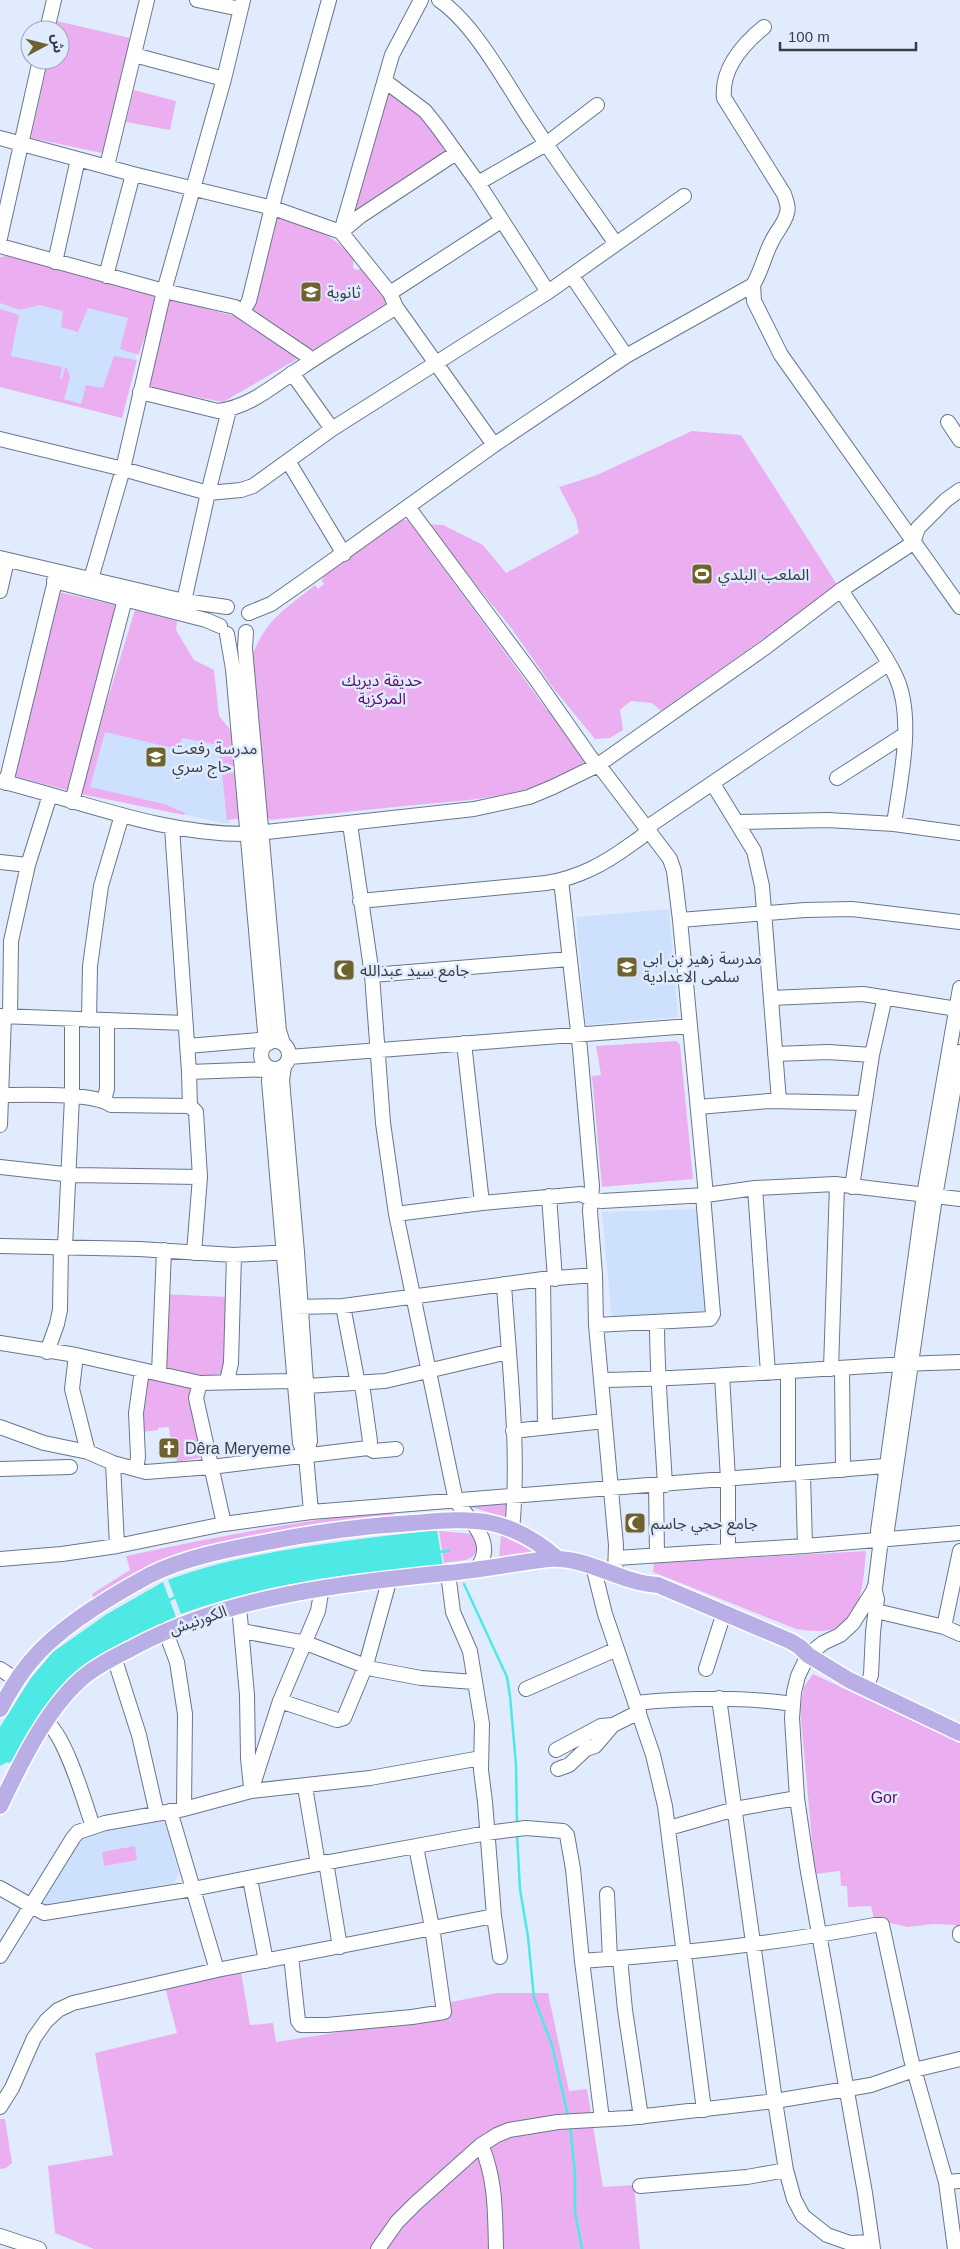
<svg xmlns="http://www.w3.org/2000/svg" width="960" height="2249" font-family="Arial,'Noto Sans Arabic',sans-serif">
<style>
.built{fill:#cde0fd}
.green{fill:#ebaff1}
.water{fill:#4ee8e5}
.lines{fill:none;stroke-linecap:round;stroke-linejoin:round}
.stream{stroke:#4ee8e5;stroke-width:2.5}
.minor-casing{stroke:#69768a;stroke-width:16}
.major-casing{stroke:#fff;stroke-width:19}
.minor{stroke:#fff;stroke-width:14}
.major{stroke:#b9afe6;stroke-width:16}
.labels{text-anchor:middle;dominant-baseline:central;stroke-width:5;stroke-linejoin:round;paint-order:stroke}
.poi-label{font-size:16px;fill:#373d45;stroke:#e0ecfe;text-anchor:start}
.park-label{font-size:16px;fill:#5f0968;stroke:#e0ecfe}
.street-label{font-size:16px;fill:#373d45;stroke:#e0ecfe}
</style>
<rect width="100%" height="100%" fill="#e0ecfe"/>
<path class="built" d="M0,264L151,295L121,417L0,387Z
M112,687L217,715L229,824L81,793Z
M669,909L678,1017L586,1025L576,917Z
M697,1209L707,1317L612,1320L602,1212Z
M156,1817L165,1822L179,1874L174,1883L47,1906L40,1897L78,1840L85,1836Z"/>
<path class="green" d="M57,21L130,38L108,145L102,153L31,138L48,60H60V30H55Z
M134,90L176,101L170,130L126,122Z
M390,92C405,104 444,134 444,153L359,211L356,210L354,207L380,124L385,97Z
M282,218C315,230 329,231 354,258L353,268L357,270L364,267L387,301L386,310L310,354L249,312L276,220Z
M7,256L128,285L153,294C158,309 143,339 139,355L120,349L128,318L88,308L78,332L61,327L63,311L39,305L20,310L0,303V257Z
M169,299L238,317L299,358L223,402L149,388Z
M0,309L19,315L11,356L62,367L60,379H62L65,368H67L70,378L64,399L81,404L86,385L103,388L114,356L137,360L122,418L0,387Z
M692,431L741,435L838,586L661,711L652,703L631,701L620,710L623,730L610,738L595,739L554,689L512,629L426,524L443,525L483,545L506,573L579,533L576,519L559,487L597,475Z
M402,520H408L547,710L551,708L587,760C537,799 465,800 404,806C359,811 315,815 270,820L263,814L251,658C267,618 283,611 315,585L318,589L324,584L322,581L324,576L332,568L396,521Z
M59,592L119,606L70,791L10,775Z
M135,610L177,621L176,630L194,660L214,670L219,716L233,733L238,766L221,768L219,745L182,738L177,749L105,732L90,787L164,804L185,813L184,815L81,794L98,730Z
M238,772L241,818L227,820L222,773Z
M676,1041L680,1045L693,1179L602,1187L592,1076L601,1075L596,1046Z
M163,1294L228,1297L227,1364L222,1373C206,1378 174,1378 162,1367Z
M143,1377L190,1385L203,1457L156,1466L177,1461L173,1437H170L169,1427L158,1428V1430L144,1432L145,1463L141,1466Z
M505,1504L508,1505L507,1513L504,1517L471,1507V1505Z
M379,1511L393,1512V1515L386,1517L166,1560L137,1572L94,1599L92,1594L130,1570L126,1556C210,1538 294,1522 379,1511Z
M439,1531L473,1534L477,1537C479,1564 466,1559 444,1563Z
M501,1535L532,1550V1554L499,1559Z
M866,1551C863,1582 863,1631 820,1631C812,1631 804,1630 796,1629L653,1572L654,1563Z
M813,1674L960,1743V1929L956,1928V1925L933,1924L907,1927L874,1919L871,1906L848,1907L847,1886H841L840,1871L815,1874L800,1707L804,1687Z
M135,1846L137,1860L104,1866L102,1852Z
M241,1972L250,2025L273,2023L276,2042L451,2015V2002L497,1993H548L569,2091L587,2089L603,2187L634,2185L640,2249H94L55,2233L48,2166L113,2155L95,2053L177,2033L165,1987Z
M0,2119H5L12,2163L6,2168L0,2169Z"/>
<path class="water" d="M437,1530L443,1567C355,1571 265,1584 181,1614L168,1580C248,1550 352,1540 437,1530Z
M163,1582L176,1617L91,1665L17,1756L9,1763L7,1762L0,1766V1727L31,1678L53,1652L107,1614Z"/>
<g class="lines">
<path class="stream" d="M438,1552L449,1551
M464,1584L507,1677L510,1696L516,1765L517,1825
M167,1601L178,1596
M517,1833L520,1889L528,1937L534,1998L552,2045L568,2116
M570,2126L575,2174V2212L582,2249"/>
<g class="minor-casing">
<path id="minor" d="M197,0L240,9
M439,0C475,24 506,84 531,121C558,163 588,203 616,244
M47,30L54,0
M134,55L224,79
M385,81L425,111L437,126L478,183L548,292
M0,138L133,174L273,208L341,232L390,293L396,307L494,445
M107,166L147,0
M478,183L546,144L597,105
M341,232L392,55L421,0
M341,232L359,217L456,153
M0,238L40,60
M0,246L164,291L235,307L306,355L310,361
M55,262L78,159
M106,276L133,174
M572,276L626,356
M753,285L754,301L781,355L960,607
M390,293L501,221
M243,311L249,301L275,195L329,0
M292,373L332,429
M140,392L218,411C251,407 275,384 302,367C333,346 365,327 396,307
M948,422L960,440
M0,439L123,469L208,493L241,490L253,486L332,429L548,292L684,196
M288,461L344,554
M408,507L535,678L591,758L604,772L670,859L674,871L680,920L706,1195
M0,558L184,601L227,607
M54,581L206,620L220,626
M88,589L123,469L164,291L224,79L243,0
M841,590C859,619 882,647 896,677C915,718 900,781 894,824
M0,591L5,569
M184,601L208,493L229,410
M249,613L271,604L304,581L494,445L626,356L753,285C762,270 764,256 772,241C776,232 785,223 787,213C789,207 786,200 784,194L724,98C721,69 742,45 764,27
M246,632L245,648L279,1031L283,1043
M837,778L904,735
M0,781C82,801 162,835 248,834L474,809L529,797L553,787L598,765L766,647L841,590L913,543L918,528L946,500L960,490
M6,783L55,581
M713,784L754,851L762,886L779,1101
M72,802L125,599
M737,822L828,820L894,824L960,833
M350,824L372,975L383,1123L396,1214L456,1501C470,1521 498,1544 476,1569
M172,828L189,1072L190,1106L196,1112L200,1177L194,1253
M0,862L28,865
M561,880L580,1049L592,1186L590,1211L595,1275L596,1325L616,1545L615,1573
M360,901L546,883C578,878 604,864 630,845C639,839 647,834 652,824L888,664
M680,920L805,910L852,909L960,922
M372,975L569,959
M771,998L863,994L957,1009
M0,1016L185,1023
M10,1017L11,941L28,865L50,795
M89,1020L90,966L101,886L122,815
M261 1055a14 14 0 1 1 28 0a14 14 0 1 1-28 0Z
M464,1043L482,1203
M187,1046L258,1040L269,1043L265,1032L233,669L227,634
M775,1054L828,1052L872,1055L852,1187
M872,1055L885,997
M289,1057L690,1026
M284,1067L282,1080L297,1252L310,1441L306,1455L311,1512
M189,1072L271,1069L269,1081L300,1443L306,1455
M0,1095C25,1095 92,1092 111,1105L190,1106
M104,1100L107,1089V1020
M698,1107L769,1101L864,1103
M0,1125L4,1016
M0,1167L73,1175L200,1177
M755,1188L768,1373
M549,1196L555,1279
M396,1214L482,1203L581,1194L591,1199L602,1201L706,1195L755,1188L835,1184L960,1199
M0,1246L139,1249L234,1255L291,1252
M65,1247L72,1097V1020
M543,1279L545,1427
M504,1284C509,1365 520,1449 512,1530
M343,1306L358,1384
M293,1307L343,1306L543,1279L595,1275
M657,1323C657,1377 662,1430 665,1485
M596,1325L710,1319L713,1314L703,1195
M0,1343L76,1355L200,1383L294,1381L307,1386L385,1381L508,1352
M47,1352L57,1324L60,1310L61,1247
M76,1355L72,1389L88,1452
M842,1368L843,1470
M831,1369L837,1185
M159,1373L164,1250
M722,1375L728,1479V1551
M601,1380C721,1379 840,1365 960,1362
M227,1381L231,1363L234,1255
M200,1383L196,1398L224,1524
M362,1384L370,1441L368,1448
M0,1427L44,1443L88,1452L113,1463L146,1472L211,1467L368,1448L374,1451L396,1449
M513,1431L604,1421
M113,1463L117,1546
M0,1469L70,1467
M136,1469L138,1457L136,1413L142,1370
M788,1474V1372
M803,1474L805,1546
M656,1485L657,1555
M881,1539L878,1531L924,1195L960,988
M616,1558L805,1546L960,1533
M0,1559L62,1554L117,1546L224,1524L311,1512L885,1466
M593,1566L605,1614L653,1755L665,1806L704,2110
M448,1573L453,1612L470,1651L482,1724L481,1770L485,1802L494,1916L500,1957
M239,1606L247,1695L248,1758L251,1787
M876,1611L944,1627L960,1634
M944,1627L960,1551
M165,1630L177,1662L185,1714L184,1809
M242,1631L306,1643L373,1669L421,1678L474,1682
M114,1657L139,1735L157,1814
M0,1669L17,1680
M706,1669L721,1622
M866,1688L871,1675L873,1632L877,1599L874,1588
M526,1689L617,1649
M719,1698L775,2101L786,2170L794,2199L803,2216L827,2235L850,2243L871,2242
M280,1701L337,1720L344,1718L366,1665L390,1578
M635,1703C688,1698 740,1696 793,1704
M46,1722C65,1734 85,1803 93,1827
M556,1750L601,1726L613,1725
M558,1769L569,1765L586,1749L595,1746L613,1725L639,1712
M305,1787L318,1864
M251,1791L280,1701L318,1611L322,1587
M170,1811L217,1970
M669,1828L735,1809L797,1798
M326,1862L340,1947
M250,1879L266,1961
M0,1888L44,1913L193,1889L318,1864L487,1833L526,1828L563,1831L567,1835L573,1869L582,1961L602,2119
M607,1894L610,1959
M960,1933V1935
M0,1956L73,1838L78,1832L105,1823L184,1809L251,1791L370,1778L481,1758
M291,1956L298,2021L301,2025H327L412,2017L444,2012L432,1927L416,1847
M620,1958L625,2010L641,2117
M582,1961C680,1954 779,1943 875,1925H882L911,2059L946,2182L955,2249
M0,2107L12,2088L34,2038L46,2021L58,2010L73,2003L217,1970L494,1916
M481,2145C496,2178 495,2214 496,2249
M946,2182L960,2181
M640,2186L747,2177L786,2170
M0,2236L39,2249
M378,2249L397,2222L416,2203L481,2145L497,2135L509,2130L558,2122L628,2118L775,2101L871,2085L914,2070L960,2059
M873,2249L865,2193L807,1866L797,1798L792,1718L794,1692L798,1676L808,1655L823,1643L840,1635L853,1623L875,1588L881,1539L887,1530L935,1197L960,1052"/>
</g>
<g class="major-casing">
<path id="major" d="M0,1709C9,1692 19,1675 31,1661C59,1627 111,1596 150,1575C184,1558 225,1550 262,1543C311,1533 362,1526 412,1523C438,1521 465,1518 491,1523C515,1528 538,1542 557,1558
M0,1806C20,1764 46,1710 81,1679C97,1665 117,1656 136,1646C232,1595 340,1584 447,1573C481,1570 514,1563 548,1559C587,1556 620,1583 658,1585L790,1641L800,1647L808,1655L849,1680L960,1733"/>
</g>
<use href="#minor" class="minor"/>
<use href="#major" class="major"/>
</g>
<defs>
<g id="school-square" transform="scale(1.125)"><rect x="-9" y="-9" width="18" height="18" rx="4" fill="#70622f" stroke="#e0ecfe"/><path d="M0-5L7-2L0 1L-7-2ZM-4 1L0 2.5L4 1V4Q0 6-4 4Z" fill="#fff"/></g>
<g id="stadium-square" transform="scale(1.125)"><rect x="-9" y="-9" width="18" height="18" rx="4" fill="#70622f" stroke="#e0ecfe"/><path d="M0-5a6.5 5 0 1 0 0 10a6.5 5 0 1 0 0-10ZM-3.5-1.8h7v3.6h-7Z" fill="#fff"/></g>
<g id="mosque-square" transform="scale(1.125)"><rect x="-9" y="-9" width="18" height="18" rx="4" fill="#70622f" stroke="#e0ecfe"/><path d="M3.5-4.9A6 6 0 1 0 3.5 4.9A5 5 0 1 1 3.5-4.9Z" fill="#fff"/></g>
<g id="church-square" transform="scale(1.125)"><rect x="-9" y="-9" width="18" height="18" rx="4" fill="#70622f" stroke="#e0ecfe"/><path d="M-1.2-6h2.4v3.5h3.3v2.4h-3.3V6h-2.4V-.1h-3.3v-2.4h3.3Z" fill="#fff"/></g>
</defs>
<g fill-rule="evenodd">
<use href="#school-square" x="311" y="292"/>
<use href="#stadium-square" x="702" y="574"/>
<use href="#school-square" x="156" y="757"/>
<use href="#school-square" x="627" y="967"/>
<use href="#mosque-square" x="344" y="970"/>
<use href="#church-square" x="169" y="1448"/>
<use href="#mosque-square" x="635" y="1523"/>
</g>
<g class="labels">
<g class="poi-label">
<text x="327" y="292">ثانوية</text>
<text x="718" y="574">الملعب البلدي</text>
<text x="172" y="748">مدرسة رفعت<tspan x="172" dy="18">حاج سري</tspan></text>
<text x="643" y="958">مدرسة زهير بن ابي<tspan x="643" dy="18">سلمى الاعدادية</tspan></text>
<text x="360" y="970">جامع سيد عبدالله</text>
<text x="185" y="1448">Dêra Meryeme</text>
<text x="651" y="1523">جامع حجي جاسم</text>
</g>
<g class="park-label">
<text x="382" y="680">حديقة ديريك<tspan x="382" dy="18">المركزية</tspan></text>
<text x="884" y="1797">Gor</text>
</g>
<g class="street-label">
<text transform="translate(198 1620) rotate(-19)">الكورنيش</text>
</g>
</g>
<g transform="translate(45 45) rotate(83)"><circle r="24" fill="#e0ecfe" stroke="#9ca6b4"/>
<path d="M0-4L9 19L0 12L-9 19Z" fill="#70622f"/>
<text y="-8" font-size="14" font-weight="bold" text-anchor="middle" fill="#373d45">ش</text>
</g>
<path d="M780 42v8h136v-8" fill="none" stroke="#373d45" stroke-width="2.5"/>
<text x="788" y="42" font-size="15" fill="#373d45" stroke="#e0ecfe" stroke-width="4" paint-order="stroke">100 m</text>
</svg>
